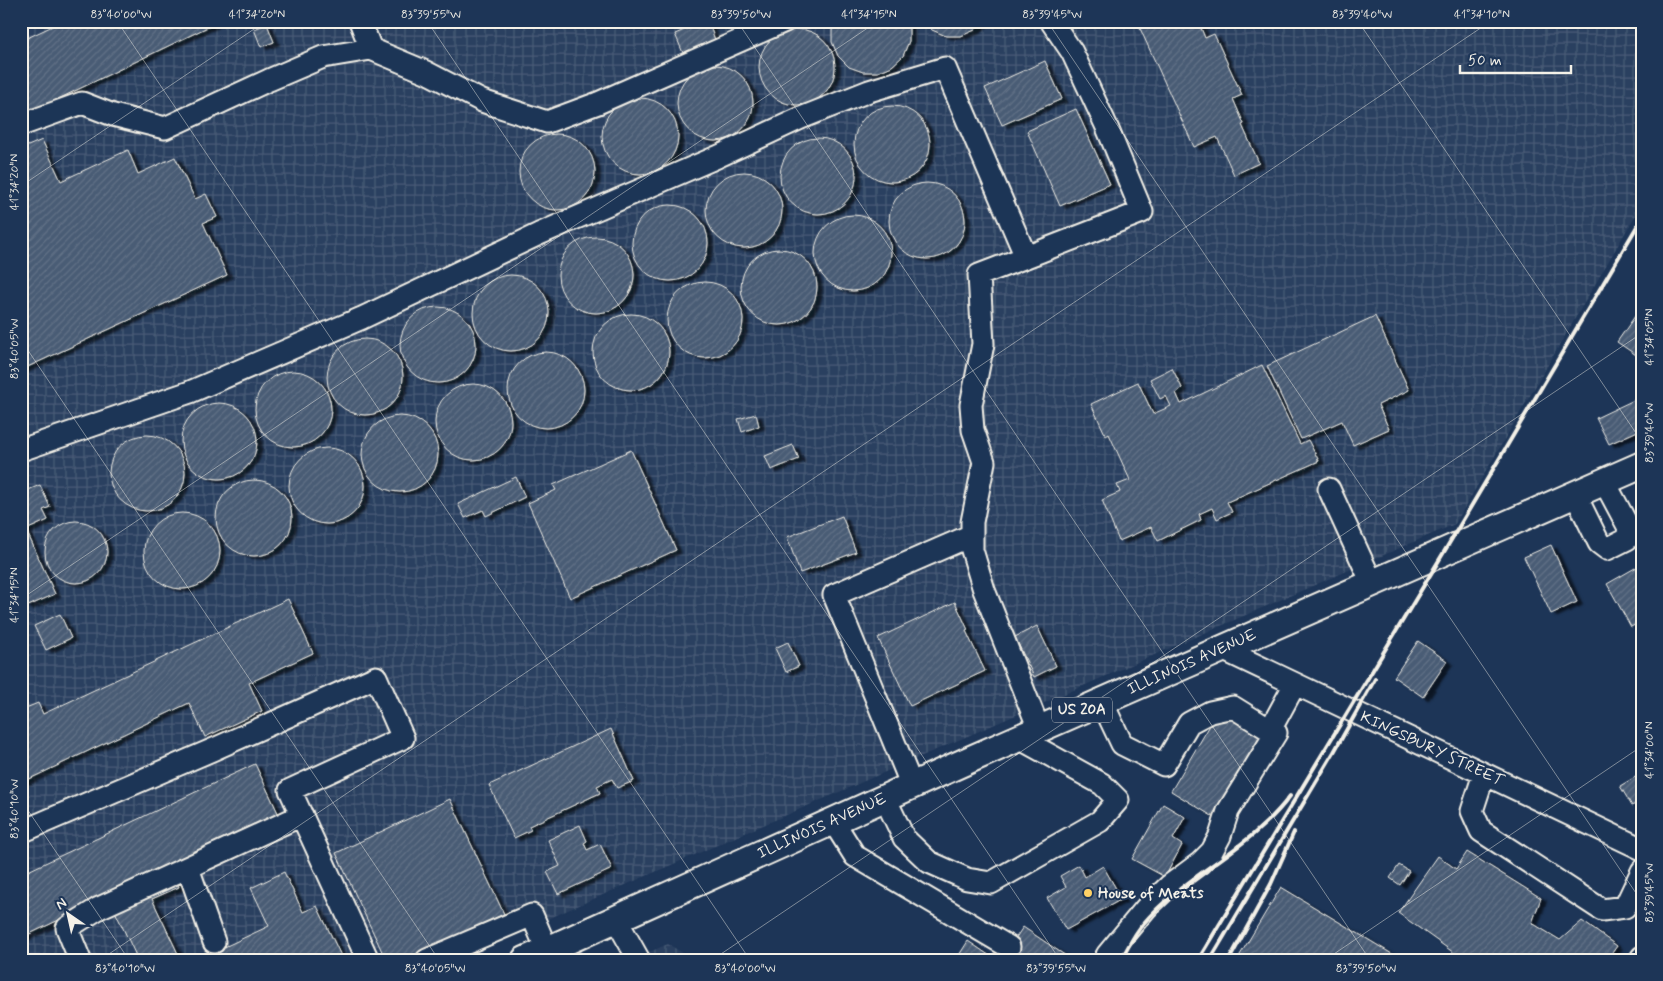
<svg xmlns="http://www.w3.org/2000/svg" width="1663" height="981" font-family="Mynerve,sans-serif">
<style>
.industrial{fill:url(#industrial-grid)}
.building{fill:url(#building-hatch);stroke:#f4f1e8;filter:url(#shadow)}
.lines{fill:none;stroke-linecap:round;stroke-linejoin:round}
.minor-casing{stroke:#f4f1e8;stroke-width:25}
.major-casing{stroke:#f4f1e8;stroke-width:30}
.minor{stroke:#1d3557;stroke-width:21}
.major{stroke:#1d3557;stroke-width:26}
.rail{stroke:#f4f1e8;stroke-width:4}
.ticks{fill:none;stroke:#f4f1e8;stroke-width:1;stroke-opacity:0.45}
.poi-dot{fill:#ffd166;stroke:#1d3557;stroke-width:2}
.labels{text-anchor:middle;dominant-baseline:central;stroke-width:4;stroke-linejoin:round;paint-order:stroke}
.shield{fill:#1d3557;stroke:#b4b9bc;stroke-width:1}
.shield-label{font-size:15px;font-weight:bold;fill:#f4f1e8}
.street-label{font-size:16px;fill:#f4f1e8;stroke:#1d3557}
.poi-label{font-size:16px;font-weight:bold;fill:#f4f1e8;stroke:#1d3557;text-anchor:start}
.neatline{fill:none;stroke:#f4f1e8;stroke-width:2}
.ticks-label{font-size:12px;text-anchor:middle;fill:#f4f1e8}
</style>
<defs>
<pattern id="industrial-grid" width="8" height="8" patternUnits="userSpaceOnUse" patternTransform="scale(1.25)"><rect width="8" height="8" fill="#2a4060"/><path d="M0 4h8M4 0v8" fill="none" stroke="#4a5c77"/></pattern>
<pattern id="building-hatch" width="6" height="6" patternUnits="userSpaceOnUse" patternTransform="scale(1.25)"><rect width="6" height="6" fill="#485b74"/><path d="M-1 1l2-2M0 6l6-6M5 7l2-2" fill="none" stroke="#637388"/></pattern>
<filter id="shadow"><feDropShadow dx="5.5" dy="3" stdDeviation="1" flood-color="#0009"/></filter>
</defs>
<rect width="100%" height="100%" fill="#1d3557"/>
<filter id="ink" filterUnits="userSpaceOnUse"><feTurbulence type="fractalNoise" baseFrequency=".02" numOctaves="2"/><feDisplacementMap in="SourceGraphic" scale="10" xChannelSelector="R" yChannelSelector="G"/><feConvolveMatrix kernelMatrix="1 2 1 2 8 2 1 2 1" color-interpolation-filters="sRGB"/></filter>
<g filter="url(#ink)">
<path class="industrial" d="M21,21H1642V204L1455,524L453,960H21Z
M668,944L694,960H631Z"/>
<path class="building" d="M63,21H213L214,24L31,112L21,92V41Z
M705,21H708L715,40L683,53L675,34Z
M835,21H906L909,26V41L903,56L892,66L878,72H863L849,67L838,56L832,42V27Z
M923,21H984L975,30L961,36H946L932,30Z
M1143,21H1203L1199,23L1205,38L1214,34L1242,95L1233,99L1244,124L1242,125L1259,163L1234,175L1217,137L1194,147L1138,24Z
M267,24L274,42L261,47L254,29Z
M759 67a38 38 0 1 1 76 0a38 38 0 1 1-76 0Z
M1045,61L1062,99L1002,125L985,88Z
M677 103a38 38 0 1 1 76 0a38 38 0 1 1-76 0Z
M602 136a38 38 0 1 1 76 0a38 38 0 1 1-76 0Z
M854 144a38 38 0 1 1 76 0a38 38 0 1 1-76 0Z
M1076,109L1110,184L1060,206L1027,131Z
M519 172a38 38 0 1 1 76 0a38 38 0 1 1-76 0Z
M780 176a38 38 0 1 1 76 0a38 38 0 1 1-76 0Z
M42,140L61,181L128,150L138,174L175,157L195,199L206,194L217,217L203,223L227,275L21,370V149Z
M706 210a38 38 0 1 1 76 0a38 38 0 1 1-76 0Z
M889 221a38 38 0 1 1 76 0a38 38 0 1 1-76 0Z
M632 243a38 38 0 1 1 76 0a38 38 0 1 1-76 0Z
M815 253a38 38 0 1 1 76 0a38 38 0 1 1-76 0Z
M558 275a38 38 0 1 1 76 0a38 38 0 1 1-76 0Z
M741 287a38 38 0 1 1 76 0a38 38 0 1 1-76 0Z
M473 313a38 38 0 1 1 76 0a38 38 0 1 1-76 0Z
M667 320a38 38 0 1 1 76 0a38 38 0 1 1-76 0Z
M1642,306V359L1617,342Z
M400 345a38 38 0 1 1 76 0a38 38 0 1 1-76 0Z
M593 352a38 38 0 1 1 76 0a38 38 0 1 1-76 0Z
M1375,316L1409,390L1378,405L1389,429L1353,445L1342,421L1301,439L1267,366Z
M327 377a38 38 0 1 1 76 0a38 38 0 1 1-76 0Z
M508 390a38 38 0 1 1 76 0a38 38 0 1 1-76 0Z
M1262,365L1300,444L1308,440L1319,461L1227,502L1232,512L1217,519L1212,508L1199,514L1201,520L1158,541L1151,527L1119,541L1102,500L1120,492L1117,485L1130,480L1109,434L1106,436L1091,404L1138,382L1153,414L1171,406L1166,396L1160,399L1150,379L1172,368L1182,388L1176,393L1181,404Z
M255 409a38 38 0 1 1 76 0a38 38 0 1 1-76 0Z
M435 422a38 38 0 1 1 76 0a38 38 0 1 1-76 0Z
M1634,400L1642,417V429L1609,444L1596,418Z
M181 441a38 38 0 1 1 76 0a38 38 0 1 1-76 0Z
M756,414L759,426L742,432L738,419Z
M362 454a38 38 0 1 1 76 0a38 38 0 1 1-76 0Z
M109 473a38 38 0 1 1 76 0a38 38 0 1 1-76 0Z
M793,445L799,459L771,470L765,456Z
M289 486a38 38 0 1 1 76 0a38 38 0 1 1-76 0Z
M631,450L676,550L570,598L528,503L556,490L553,485Z
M516,477L525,497L486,516L483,510L465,518L458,504Z
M216 518a38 38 0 1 1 76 0a38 38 0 1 1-76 0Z
M40,485L50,507L43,510L48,520L26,530L55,594L26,607L21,596V493Z
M144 551a38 38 0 1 1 76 0a38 38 0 1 1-76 0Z
M842,516L856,552L800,573L787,537Z
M45 552a31 31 0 1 1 62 0a31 31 0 1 1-62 0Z
M1551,545L1577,602L1551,614L1524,557Z
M1642,564V621L1631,627L1607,584Z
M288,599L313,653L249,683L262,711L205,737L189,703L21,783V750L27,747L21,734V710L38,703L43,714Z
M955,602L968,630L966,631L985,671L910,706L878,638Z
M60,614L71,638L46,650L34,626Z
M1037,626L1056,666L1034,677L1015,637Z
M1418,641L1447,661L1423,697L1394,677Z
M788,642L799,666L786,672L775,648Z
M1230,718L1261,735L1212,816L1171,791L1212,722Z
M611,729L634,781L617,788L612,779L597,786L600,793L529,826L531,830L514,838L489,785Z
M255,764L279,815L21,938V867L23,866L26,872Z
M1642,773V800L1632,806L1620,786Z
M450,799L504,914L408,960H386L336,853Z
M1163,804L1185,817L1173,839L1182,845L1165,877L1132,859Z
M580,825L587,841L584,843L587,850L600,844L612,869L558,894L547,872L560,866L548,840Z
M1467,852L1541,898L1532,923L1560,940L1582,921L1617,946L1607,960H1464L1398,913L1438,856L1456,869Z
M1079,865L1085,877L1103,866L1122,899L1066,930L1047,898L1066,887L1060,876Z
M1399,865L1409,871L1400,885L1390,878Z
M284,872L303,912L317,906L343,960H197L269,926L251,888Z
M175,878L179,887L152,899L181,960H138L113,907Z
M1281,887L1402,960H1237Z
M1023,927L1072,960H1001Z
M968,941L996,960H956Z"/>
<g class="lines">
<g class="minor-casing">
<path id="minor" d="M360,21L371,49
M21,125L82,103L113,115L165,128L269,80L323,57L371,49L426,72L482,101L547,122L598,103L785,21
M1026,257L979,275L983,344L971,405L973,430L984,462L972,522V550L984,590L1039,729
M21,450L190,392L362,318L539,234L717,157L801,118L869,91L945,68L1026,257L1142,212L1106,125L1072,52L1051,21
M1329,489L1372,583
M1575,494L1599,543L1607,549L1627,539L1629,528L1604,481
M1222,649L1642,849
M1102,702L1122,744L1164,765L1189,723L1210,712L1233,707L1270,730L1295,684
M1484,774L1472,811L1481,831L1602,910L1625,907L1642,871
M912,786L834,595L972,535
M885,798L904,838L929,862L967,879L991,883L1100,821L1118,800L1102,784L1019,738
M833,821L855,856L1009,947
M21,832L212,750L376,677L403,738L290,790L368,960
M188,868L214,942
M616,919L639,960
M1107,955L1146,908L1169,886L1200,863L1212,851L1220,836L1228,811L1276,733L1270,730
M80,960L67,928L99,908L302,815
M427,960L532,915L547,950
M1640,960L1642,957"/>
</g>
<g class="major-casing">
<path id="major" d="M525,960L971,759L1642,465"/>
</g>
<use href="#minor" class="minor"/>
<use href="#major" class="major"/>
<path class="rail" d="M1121,960C1128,948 1134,934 1143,924C1186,874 1251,849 1290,796
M1198,960L1444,552L1642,218
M1210,960L1334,752L1375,679
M1229,960L1271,884L1294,832"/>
</g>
</g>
<path class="ticks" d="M117,21L750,960M427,21L1060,960M737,21L1370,960M1047,21L1642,902M1358,21L1642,442M21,186L266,21M21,340L439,960M21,599L878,21M21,800L129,960M100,960L1491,21M712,960L1642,333M1325,960L1642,746"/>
<circle class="poi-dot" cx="1088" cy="893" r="5"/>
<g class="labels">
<rect class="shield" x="1052" y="697.5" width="60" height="25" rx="4"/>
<g class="shield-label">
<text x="1082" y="710">US 20A</text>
</g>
<g class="street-label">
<text transform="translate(1192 662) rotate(-24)">ILLINOIS AVENUE</text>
<text transform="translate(1432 749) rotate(25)">KINGSBURY STREET</text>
<text transform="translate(822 826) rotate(-24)">ILLINOIS AVENUE</text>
</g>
<g class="poi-label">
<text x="1098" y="893">House of Meats</text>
</g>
</g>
<rect width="1663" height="981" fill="none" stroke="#1d3557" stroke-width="55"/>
<g transform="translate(68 914) rotate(326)" stroke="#1d3557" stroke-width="4" paint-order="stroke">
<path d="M0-4L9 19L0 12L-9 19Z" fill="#f4f1e8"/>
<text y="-8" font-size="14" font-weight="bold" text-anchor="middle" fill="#f4f1e8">N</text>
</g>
<path d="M1460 65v8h111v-8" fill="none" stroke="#f4f1e8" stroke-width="2.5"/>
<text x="1468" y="65" font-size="15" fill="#f4f1e8" stroke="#1d3557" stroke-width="4" paint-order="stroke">50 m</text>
<rect x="28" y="28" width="1608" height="926" class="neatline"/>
<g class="ticks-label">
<text x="121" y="18">83°40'00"W</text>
<text x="257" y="18">41°34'20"N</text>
<text x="431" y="18">83°39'55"W</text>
<text x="741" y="18">83°39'50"W</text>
<text x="869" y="18">41°34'15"N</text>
<text x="1052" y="18">83°39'45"W</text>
<text x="1362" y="18">83°39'40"W</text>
<text x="1482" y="18">41°34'10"N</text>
<text transform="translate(14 182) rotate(-90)" y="4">41°34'20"N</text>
<text transform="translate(1649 337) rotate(-90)" y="4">41°34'05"N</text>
<text transform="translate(14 349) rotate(-90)" y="4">83°40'05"W</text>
<text transform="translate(1649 433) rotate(-90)" y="4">83°39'40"W</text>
<text transform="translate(14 595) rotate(-90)" y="4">41°34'15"N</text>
<text transform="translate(1649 750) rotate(-90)" y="4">41°34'00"N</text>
<text transform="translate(14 809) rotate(-90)" y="4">83°40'10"W</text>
<text transform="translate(1649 893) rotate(-90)" y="4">83°39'45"W</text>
<text x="125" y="972">83°40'10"W</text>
<text x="435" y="972">83°40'05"W</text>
<text x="745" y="972">83°40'00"W</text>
<text x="1056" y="972">83°39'55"W</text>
<text x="1366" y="972">83°39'50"W</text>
</g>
</svg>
